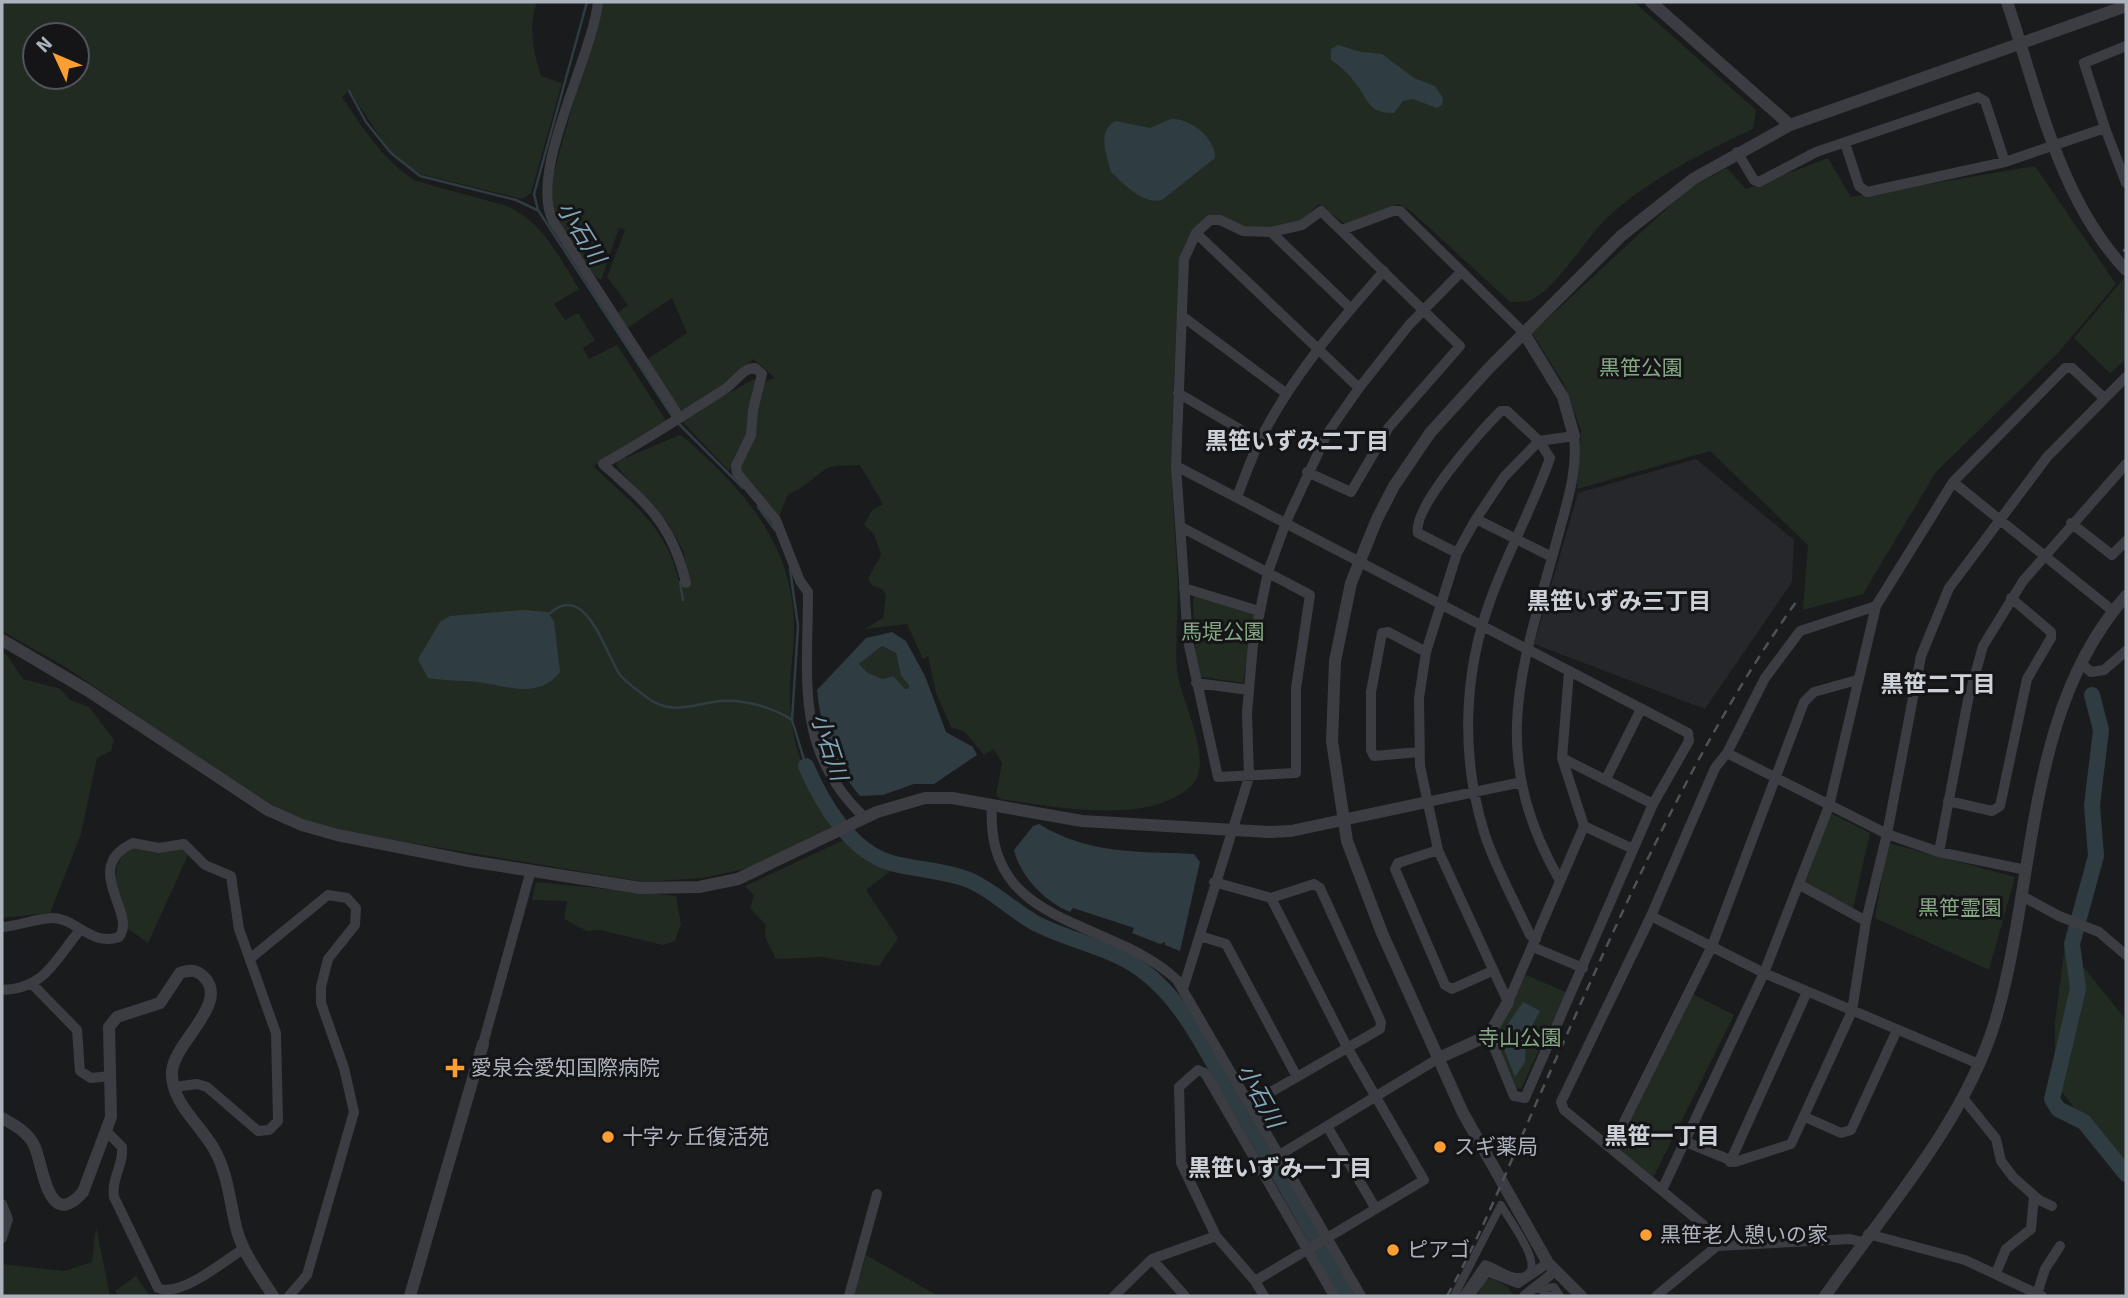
<svg xmlns="http://www.w3.org/2000/svg" width="2128" height="1298" font-family="Signika,'Noto Sans JP',sans-serif">
<style>
.built{fill:#26272a}
.green{fill:#222b22;fill-rule:evenodd}
.water{fill:#2f3c42;fill-rule:evenodd}
.lines{fill:none;stroke-linecap:round;stroke-linejoin:round}
.stream{stroke:#2f3c42;stroke-width:2.5}
.river{stroke:#2f3c42;stroke-width:16}
.pedestrian{stroke:#3b3d42;stroke-width:8}
.minor{stroke:#3b3d42;stroke-width:10}
.tertiary{stroke:#3b3d42;stroke-width:12}
.rail{stroke:#4e5157;stroke-width:2.5;stroke-dasharray:9 7;stroke-linecap:butt}
.poi-dot{fill:#fd9e32;stroke:#151518;stroke-width:2.5}
.labels{text-anchor:middle;dominant-baseline:central;stroke-width:6;stroke-linejoin:round;paint-order:stroke}
.park-label{font-size:21px;fill:#85a982;stroke:#151518}
.poi-label{font-size:21px;fill:#acb3bd;stroke:#151518;text-anchor:start}
.water-label{font-size:23px;font-style:italic;fill:#82a7b9;stroke:#151518}
.neighbourhood-label{font-size:23px;font-weight:bold;fill:#cdd2d9;stroke:#151518}
</style>
<rect width="100%" height="100%" fill="#1a1b1d"/>
<path class="built" d="M1696,459L1794,540L1792,582L1705,709L1534,644L1578,493Z"/>
<path class="green" d="M2,2H537C528,26 533,51 541,76L562,83L531,193L522,199L420,174L407,166L389,150L349,90L342,97C363,128 383,161 416,181L507,206C542,221 560,258 579,289L554,304L565,320L578,313L595,340L583,348L589,359L617,345L667,422L593,466C634,506 667,526 680,585L690,583L683,550L667,522L618,468L616,464L620,460L680,435C692,443 702,454 712,463C758,507 793,558 794,624C795,648 789,673 790,698C790,746 808,787 836,825L749,868L703,878L644,882L333,830L275,810L67,668L2,631ZM35,35H77V77H35Z
M601,2H1634L1756,110L1753,129C1702,153 1649,179 1607,218C1586,238 1556,289 1531,300C1525,303 1516,301 1510,302L1412,212L1399,204L1345,224L1319,204L1300,222L1276,227L1244,228L1213,215C1194,225 1185,239 1180,260C1177,329 1172,398 1172,467C1172,506 1176,546 1178,584C1178,613 1175,642 1177,670C1180,699 1216,763 1191,786C1146,827 1054,806 1000,799L996,795L1002,763L994,749L984,755L965,732L951,727L936,693L928,656L923,659L907,624L865,629L883,618L886,595L882,589L873,586L868,579L881,555L874,534L864,525L872,510L883,504L860,465C850,466 834,464 826,469C813,477 803,490 788,494L778,519L738,467L764,382L775,378L753,359L730,381L683,410L675,406L646,360L687,333L672,298L626,329L616,314L628,305L607,277L625,230L619,228L601,280L593,275L553,213L550,187Z
M1828,158L1851,197L2035,166L2116,284L2058,353L1936,472L1863,594L1803,610L1808,545L1710,451L1577,489L1581,430L1564,384L1532,333L1688,189L1727,168L1746,189Z
M2124,278L2126,359L2110,373L2074,338Z
M754,379L756,381L748,435L729,471L681,420Z
M1196,595L1256,611L1243,683L1196,676L1193,599Z
M882,646L896,653L901,676L909,684L908,689L905,690L893,676L883,679L868,673L859,664Z
M2,653L7,655L23,679L61,689L70,700L89,707L114,740L111,751L97,758L81,834L50,913L2,918Z
M1824,810L1870,833L1853,908L1800,885Z
M848,838L889,872L866,890L898,938L879,966L820,957L776,959L765,937L766,925L750,908L754,895L745,886Z
M1888,843L2015,877L1989,970L1875,918Z
M133,846H179L188,855L148,943L127,928C120,899 103,866 133,846Z
M536,882L676,896L681,924L675,941L663,945L600,930L587,931L564,919L567,901L532,900Z
M2065,944L2126,1020V1175L2055,1083V1023Z
M1526,975L1566,992L1521,1089L1516,1088L1493,1036Z
M1691,993L1734,1015L1652,1180L1613,1145Z
M96,1227L110,1296H2V1264L64,1271L92,1262Z
M866,1255L938,1296H854Z
M136,1276L150,1296H118L115,1291Z
M1491,1278L1507,1286L1514,1296H1477L1485,1280Z"/>
<path class="water" d="M1338,45L1361,52L1382,54L1414,78L1435,86L1443,98L1442,105L1437,108L1413,99L1403,101L1394,113C1367,113 1369,100 1356,84C1349,74 1341,67 1331,60V49Z
M1171,119C1190,118 1216,138 1215,158L1162,200C1143,205 1124,184 1111,172C1106,154 1097,132 1115,121L1150,128Z
M523,610L547,612L554,621L560,672C538,700 507,686 478,682C461,680 444,681 428,678L418,659L440,622L450,616Z
M892,632L906,641L925,676L946,732L973,747L977,755L934,784H914L883,795L860,796C833,764 821,731 817,690L866,638ZM882,646L896,653L901,676L909,685L908,689H905L893,676L883,679L868,673L859,664Z
M1039,824C1089,855 1137,851 1194,854L1200,862L1180,951L1165,945V942L1160,944L1132,933L1134,928L1073,908L1070,912C1045,902 1020,876 1014,850L1033,826Z
M1523,1002L1540,1011L1526,1037L1525,1062L1515,1077L1499,1037Z"/>
<g class="lines">
<path class="stream" d="M587,2L534,194L538,210L674,419
M349,91L366,122L391,153L420,176L516,200L537,210
M679,424L743,488
M758,507L775,530
M790,569L798,626L792,720L806,766
M680,582L683,600
M549,614C586,579 606,655 620,675C627,683 637,690 645,696C671,717 691,704 721,701C744,699 774,708 792,720"/>
<path class="river" d="M2092,695L2101,730L2092,805L2096,856L2072,944L2078,989L2052,1099L2058,1109L2084,1122L2126,1174
M806,766C822,803 850,851 891,863C917,870 944,870 969,880C994,891 1012,910 1035,923C1069,941 1111,947 1142,970C1184,1001 1205,1050 1231,1093C1271,1160 1311,1227 1346,1296"/>
<path class="pedestrian" d="M1537,1289L1554,1287L1560,1296
M1454,1296L1501,1205C1507,1218 1556,1278 1516,1277C1505,1276 1496,1267 1485,1264L1463,1296
M1543,1296H1555"/>
<path class="minor" d="M598,2C592,58 528,172 553,221L680,418
M2105,128L2084,63L2126,46
M1845,143L1859,186L1867,192L2005,162L2105,128L2126,183
M1737,152L1754,180L1759,182L1816,152L1978,97L1985,101L2005,162
M1342,230L1393,211H1400L1524,333
M1271,232L1302,225L1321,211L1460,346L1389,427L1351,492L1307,472
M1196,233L1359,388
M1182,316L1287,394
M1178,393L1260,441
M1176,466L1688,733L1689,741L1653,804L1525,1098L1514,1096L1489,1035
M1953,482L2113,611
M1237,497C1244,479 1251,459 1259,442C1290,379 1338,323 1384,271
M1476,519L1552,557
M2071,523L2112,555L2126,541
M1181,527L1310,595L1296,688V773L1218,777L1188,641L1176,466L1184,259L1196,233L1210,220H1220L1243,231L1271,232L1351,309
M1457,553L1418,533C1412,508 1482,429 1501,411H1507L1539,441L1550,458C1533,507 1507,553 1490,601C1463,676 1461,757 1484,832C1495,867 1515,902 1530,935L1536,939
M686,583C672,523 647,504 603,464C645,441 684,415 725,389C736,382 742,368 755,368L762,374L753,410L751,435L736,466L737,473L776,520L800,581L808,592C808,680 794,751 865,818
M1184,588L1259,611
M2082,664L2091,672L2104,670L2126,651
M1569,672L1562,758L1584,826L1633,849
M1196,683L1249,690
M1419,752L1374,756L1371,750V692L1382,633L1388,632L1426,652
M1727,753L1887,834L1939,852L2026,870
M1562,758L1653,804
M1606,779L1641,709
M1948,801L1992,811L2000,806L2027,679L2051,638V632L2011,598
M1427,802L1522,782
M992,806C984,929 1111,917 1177,980L1361,1296
M1438,850L1398,863L1395,869L1445,985L1452,989L1492,971
M1939,852L1968,700L1983,646L2023,581L2126,464
M1214,882L1271,898L1314,884L1320,888L1381,1022L1380,1029L1250,1104
M1800,885L1866,921
M2022,896L2059,916L2099,932L2126,955
M1651,916L1764,973L1979,1064
M2,927C18,926 35,919 51,918C75,917 91,947 119,937C138,913 80,868 133,843L159,848L184,844L205,865L231,876L239,929L276,1033L278,1121L269,1130L258,1131L207,1087L197,1084L174,1087
M1200,936L1226,944L1297,1077
M1533,947L1583,968
M251,958L328,895L347,898L356,908L355,925L328,959L321,987V1003L344,1068L354,1112L307,1275L289,1296
M33,985L77,1030L80,1071L91,1078L110,1076
M1183,989L1249,777L1247,712L1253,645L1268,572L1286,522L1327,434L1359,388L1409,325L1461,272
M2,990C45,989 55,960 80,930
M1508,1002L1438,850L1420,766L1419,698L1426,652L1457,553L1476,519L1504,477L1539,441L1574,436C1578,471 1567,502 1558,536C1522,669 1486,751 1560,881
M1508,1002L1584,826
M483,1044L531,870
M1963,1098L1996,1139L2001,1161L2013,1177L2039,1200L2052,1206
M1805,1117L1841,1133L1851,1130L1897,1030
M1327,1126L1376,1209
M106,1131L122,1147C124,1165 111,1178 114,1197L158,1288C180,1298 223,1262 243,1249
M1686,1142L1735,1162L1791,1144L1852,1011L1866,921L1887,834L1921,656L1949,588L2047,457L2126,377
M1611,1148L1712,946L1804,702L1814,692L1857,680
M1281,1154L1439,1058
M1730,1162L1807,992
M1662,1190L1764,973L1829,806L1876,606L1953,482L2065,368H2072L2104,398
M2,1204L8,1219L2,1238
M1868,1234L1965,1260L2042,1296
M1717,1246L1850,1239L1862,1242
M1152,1259L1185,1296
M1996,1273L2006,1249L2031,1229L2034,1196
M1255,1281L1424,1180L1347,1047L1271,898
M2037,1294L2045,1269L2060,1246
M849,1296L877,1194
M1114,1296L1152,1259L1216,1236
M1264,1296L1255,1281L1216,1236L1181,1163L1179,1087L1198,1070L1205,1073L1334,1296
M1469,1296L1487,1271L1518,1283L1548,1263
M1524,1296L1554,1272
M1656,1296L1717,1246V1236L1564,1110L1561,1102L1651,916L1715,768L1727,753L1765,678L1800,631L1876,606"/>
<path class="tertiary" d="M1651,2L1790,125
M2007,2C2038,93 2058,198 2126,270
M1524,333L1563,397L1574,436
M2,640L87,690L268,810L302,825L337,835L469,861L641,888L699,887L738,879L877,812L925,798H952L1082,821L1268,832L1291,831L1427,802
M1439,1058L1489,1035L1508,1002
M2,1118C15,1125 29,1133 35,1147C43,1166 48,1232 83,1192L111,1117L109,1027L117,1017L160,1003L180,973C190,970 196,969 204,977C230,1003 175,1041 172,1071C170,1102 200,1124 214,1149C228,1173 230,1204 237,1231C244,1255 260,1275 273,1296
M410,1296L483,1044
M1581,1296L1548,1263L1463,1113L1382,933L1347,841L1332,741L1335,661L1351,583L1377,519L1394,486L1430,433L1490,367L1621,236L1693,179L1790,125L2126,6
M1825,1296C1885,1211 1964,1123 1995,1022C2037,882 2024,711 2126,596"/>
<path class="rail" d="M2123,251L2126,249
M1447,1296C1482,1234 1509,1165 1538,1099C1615,928 1687,756 1796,602"/>
</g>
<g class="poi-dot">
<path d="M451.5 1057.5h7v7h7v7h-7v7h-7v-7h-7v-7h7z"/>
<circle cx="608" cy="1137" r="7"/>
<circle cx="1440" cy="1147" r="7"/>
<circle cx="1646" cy="1235" r="7"/>
<circle cx="1393" cy="1250" r="7"/>
</g>
<g class="labels">
<g class="park-label">
<text x="1641" y="368">黒笹公園</text>
<text x="1223" y="632">馬堤公園</text>
<text x="1960" y="908">黒笹霊園</text>
<text x="1520" y="1038">寺山公園</text>
</g>
<g class="poi-label">
<text x="471" y="1068">愛泉会愛知国際病院</text>
<text x="622" y="1137">十字ヶ丘復活苑</text>
<text x="1454" y="1147">スギ薬局</text>
<text x="1660" y="1235">黒笹老人憩いの家</text>
<text x="1407" y="1250">ピアゴ</text>
</g>
<g class="water-label">
<text transform="translate(581 233) rotate(58)">小石川</text>
<text transform="translate(829 747) rotate(72)">小石川</text>
<text transform="translate(1260 1096) rotate(61)">小石川</text>
</g>
<g class="neighbourhood-label">
<text x="1297" y="441">黒笹いずみ二丁目</text>
<text x="1619" y="601">黒笹いずみ三丁目</text>
<text x="1938" y="684">黒笹二丁目</text>
<text x="1662" y="1136">黒笹一丁目</text>
<text x="1280" y="1168">黒笹いずみ一丁目</text>
</g>
</g>
<rect width="2128" height="1298" fill="none" stroke="#acb3bd" stroke-width="7"/>
<g transform="translate(56 56) rotate(314)"><circle r="33" fill="#151518" stroke="#51545a" stroke-width="2"/>
<path d="M0-5L12 26L0 18L-12 26Z" fill="#fd9e32"/>
<text y="-10" font-size="19" font-weight="bold" text-anchor="middle" fill="#acb3bd">N</text>
</g>
</svg>
